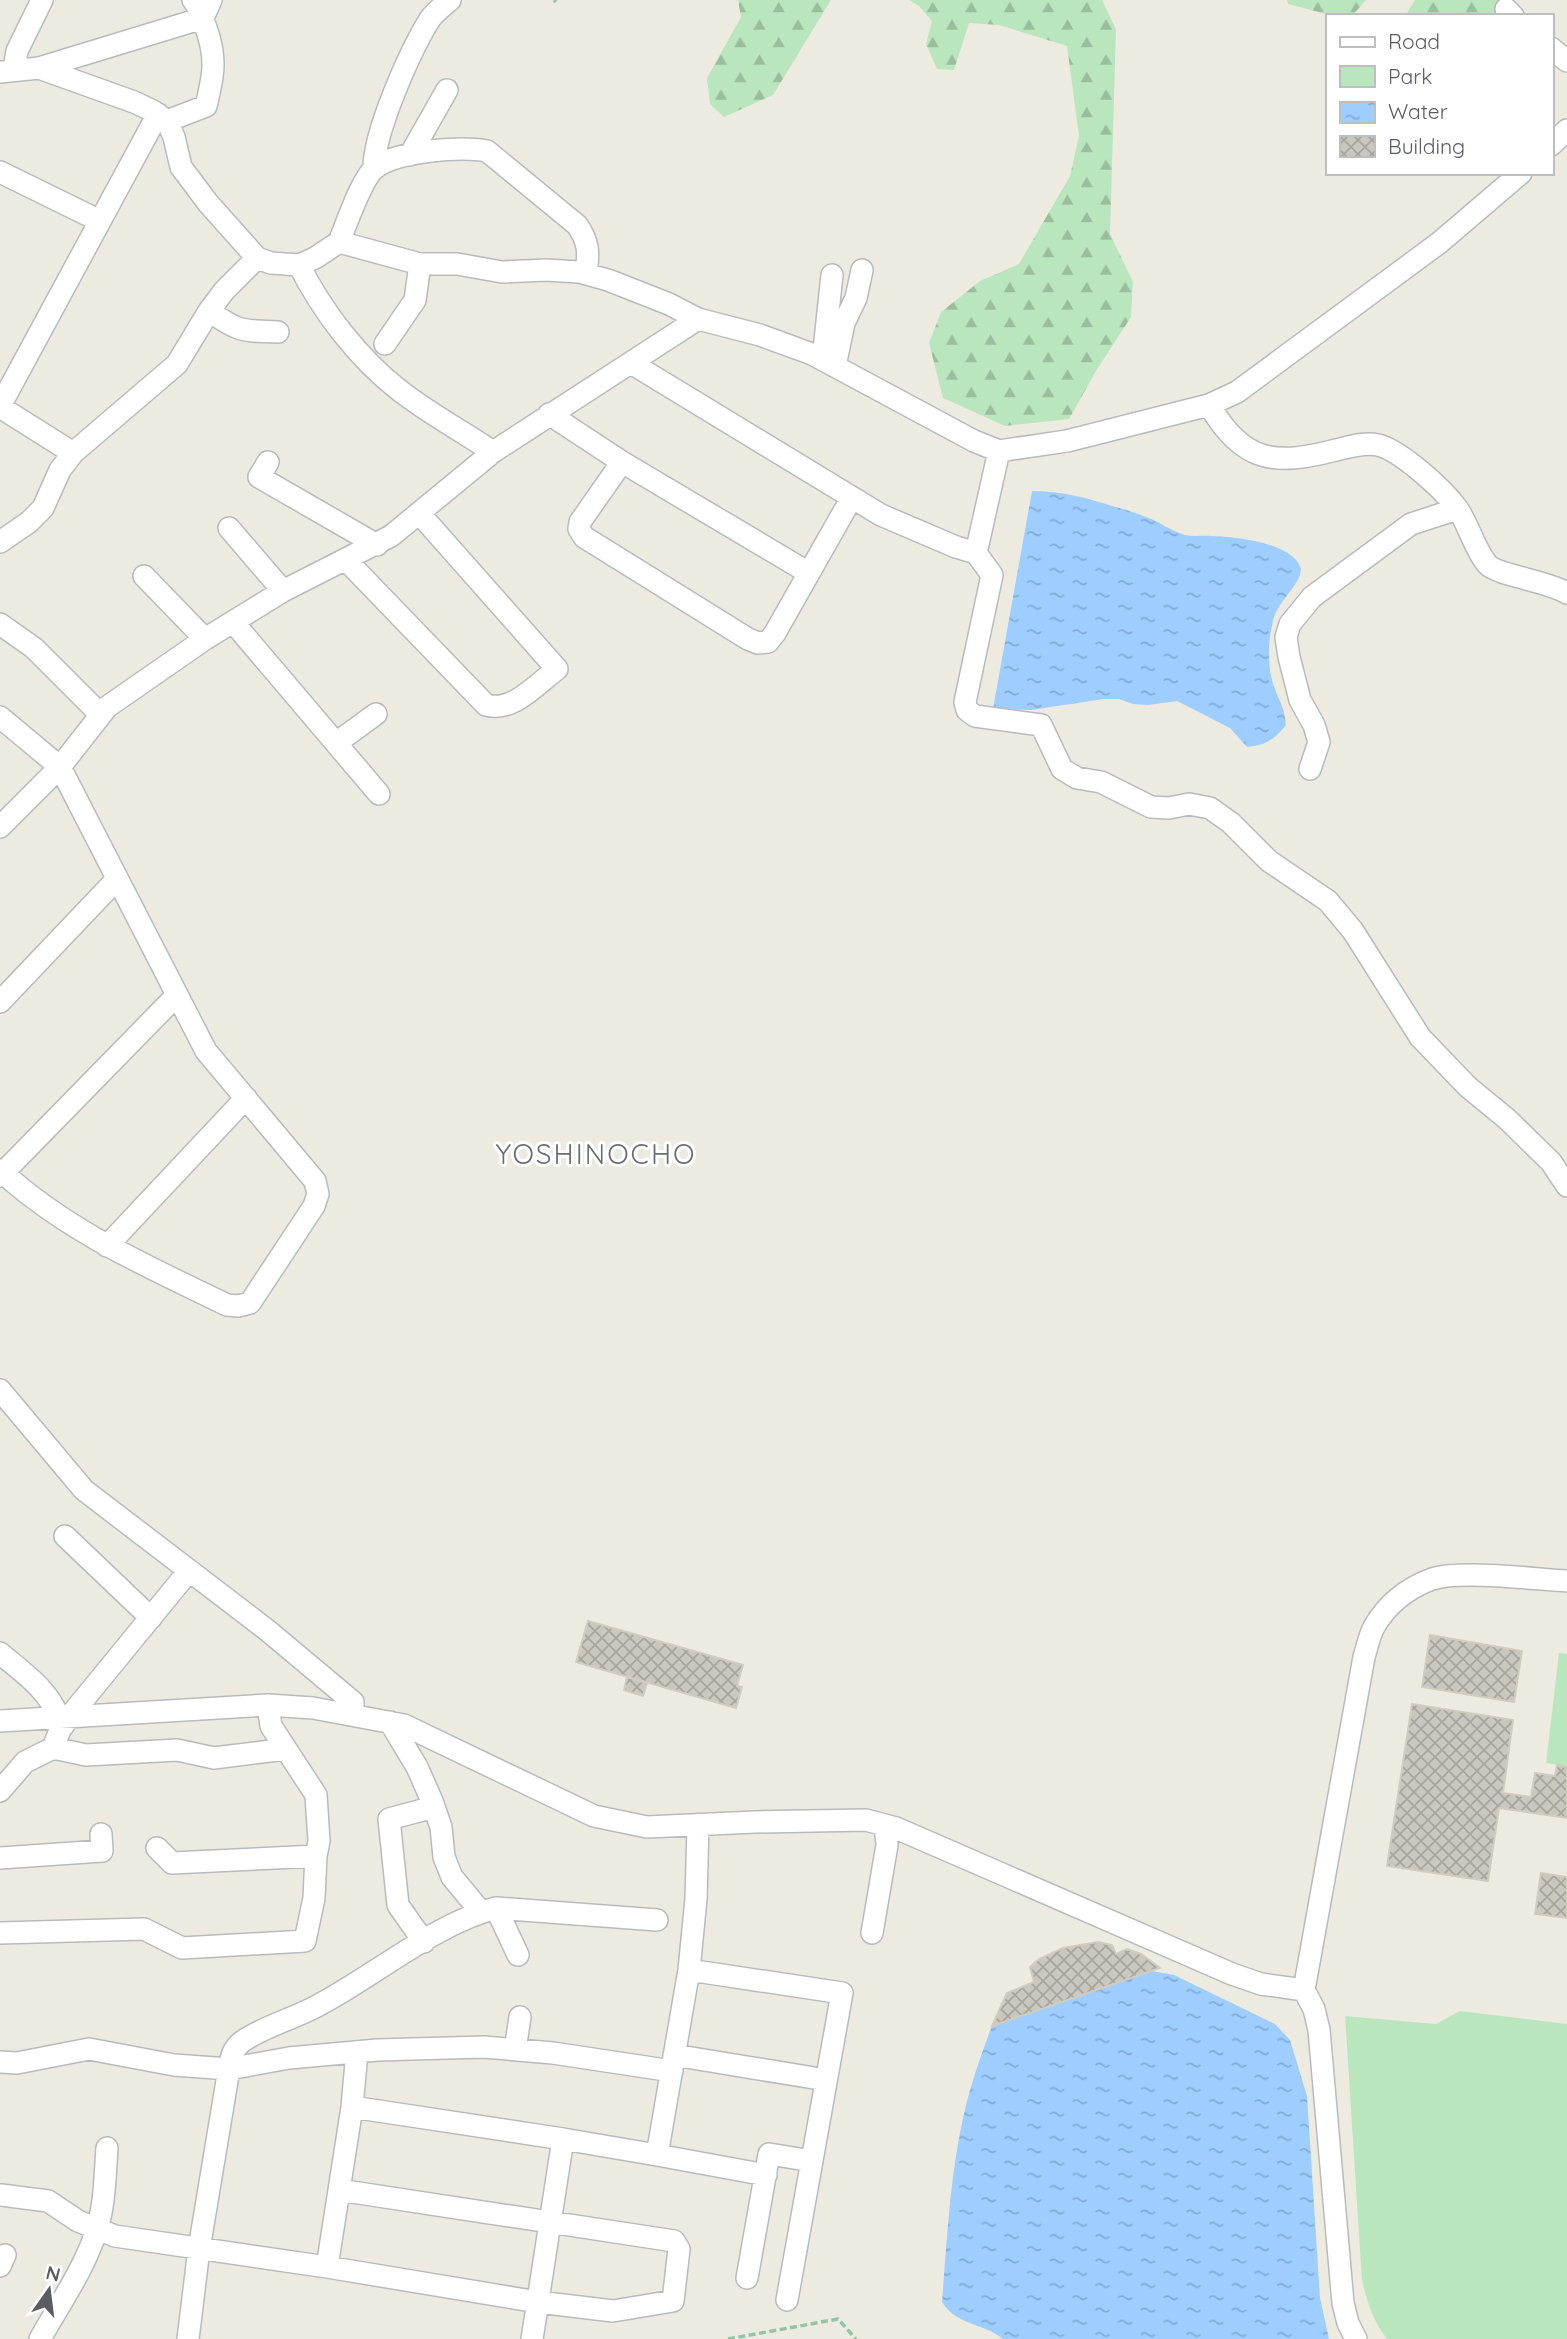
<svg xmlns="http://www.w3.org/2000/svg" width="1567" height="2339" font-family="Quicksand,sans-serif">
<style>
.forest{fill:url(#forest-firs)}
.park{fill:#bae6bd}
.water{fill:url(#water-ripples)}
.building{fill:url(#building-cross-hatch);stroke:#d1cdbe;stroke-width:2}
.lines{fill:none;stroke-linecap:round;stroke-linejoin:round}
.minor-casing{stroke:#b8bac0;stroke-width:24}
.path{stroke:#92c5a4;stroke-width:3.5;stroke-dasharray:7 3.5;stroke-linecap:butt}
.minor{stroke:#fff;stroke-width:21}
.labels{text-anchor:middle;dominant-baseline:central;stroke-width:6;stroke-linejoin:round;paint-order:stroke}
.quarter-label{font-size:28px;letter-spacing:2px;fill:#696e74;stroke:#fff}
</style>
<defs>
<pattern id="forest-firs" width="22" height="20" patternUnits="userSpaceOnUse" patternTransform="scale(1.75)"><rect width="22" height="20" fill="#bae6bd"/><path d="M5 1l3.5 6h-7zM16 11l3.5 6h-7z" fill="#9abe9d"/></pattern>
<pattern id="water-ripples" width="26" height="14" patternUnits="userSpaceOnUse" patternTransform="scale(1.75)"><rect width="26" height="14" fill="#9dceff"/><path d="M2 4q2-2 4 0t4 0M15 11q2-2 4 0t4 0" fill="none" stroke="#83aad2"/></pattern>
<pattern id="building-cross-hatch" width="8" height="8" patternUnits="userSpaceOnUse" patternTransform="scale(1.75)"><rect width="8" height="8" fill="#cac7bf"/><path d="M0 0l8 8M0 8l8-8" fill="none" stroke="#a7a59f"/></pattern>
</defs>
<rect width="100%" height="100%" fill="#edebe0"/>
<path class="forest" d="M738,0H831L773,95L724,117L710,104L707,78L741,17Z
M909,0H1102L1116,29L1110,234L1133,282L1131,317L1096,371L1069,419L1005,426L943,398L929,343L941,312L980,281L1019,264L1070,176L1079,136L1067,46L999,25L969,23L954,70L937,69L926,44L932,21L919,6Z
M1287,0H1366L1352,16H1334L1288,4Z
M1415,0H1508L1496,16H1409L1407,13Z"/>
<path class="park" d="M1559,1653L1567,1654V1766L1546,1763Z
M1460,2011L1567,2024V2339H1387C1373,2321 1368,2304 1362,2281L1345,2016L1436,2024Z"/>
<path class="water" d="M1032,491C1067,492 1083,497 1116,507C1126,510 1137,513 1146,517C1160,522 1171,531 1185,535C1194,537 1203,535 1212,536C1235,537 1289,542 1300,566C1306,581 1277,600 1273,621C1268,642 1267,663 1273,684C1279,701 1284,705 1286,725C1274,740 1266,745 1247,747L1230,728L1177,701L1148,705L1133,704L1119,699H1104L1031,710L993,709Z
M1152,1971L1174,1975L1275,2024L1290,2040L1307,2096L1320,2298L1329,2339H1003C982,2322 957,2326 942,2302C947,2240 950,2174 964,2114C971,2083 981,2055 992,2026Z"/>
<path class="building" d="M588,1621L743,1665L737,1686L742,1687L736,1708L576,1662Z
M1430,1635L1522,1651L1514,1702L1422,1687Z
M627,1677L647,1683L643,1696L624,1690Z
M1412,1704L1513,1720L1503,1793L1531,1797L1535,1773L1555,1776L1557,1765L1567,1767V1818L1499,1808L1488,1881L1387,1866Z
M1541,1873L1567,1877V1918L1535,1914Z
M1098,1942L1112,1945L1116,1954L1127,1949L1141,1954L1160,1968L992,2026L1007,1993L1034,1982L1030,1967L1039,1959L1063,1948Z"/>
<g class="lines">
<g class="minor-casing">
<path id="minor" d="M1506,9L1513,16
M1551,48L1567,61
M39,68L134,102L153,111L167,121L174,137L181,167L208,203L257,258L271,263L299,265L315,258L339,242L420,264H457L502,272L546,270L579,272L608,280L669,304L698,319L760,335L812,354L974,441L999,451L1067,441L1209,405L1237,392L1439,243L1521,173
M14,69L17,51L42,0
M0,72L39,68L203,18L211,0
M167,121L206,106C214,74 217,57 205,25C202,16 199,7 193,0
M1551,145L1567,130
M410,155L447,90
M374,168C374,132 410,51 430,19C435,12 443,6 450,0
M0,172L100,221
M339,242C346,225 362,178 375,168C396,151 461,146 487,151L577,225C589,242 589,253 586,273
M299,265C322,311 358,358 399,390C428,413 462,431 493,452
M209,311C239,332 242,331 278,332
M385,344L415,300L420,264
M823,359L832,275
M631,363L881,515L956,547L976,553
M835,366L844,323L856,298L862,270
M1209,405C1244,463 1274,466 1336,450C1349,447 1364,442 1378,445C1400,450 1443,489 1457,508C1469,525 1474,548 1487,564C1496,575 1548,581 1567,593
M0,406L158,114
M0,407L73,453
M549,414L622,462L809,573
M999,451L976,553L992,575L965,702L967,710L975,716L1041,725L1062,769L1077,778L1101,782L1151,807L1169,808L1189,804L1210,808L1231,823L1269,861L1328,901L1353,931L1420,1037L1468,1087L1507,1119L1551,1162L1567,1186
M268,462L259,477L377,545
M622,462L580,522L579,529L584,537L748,639L758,643L768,642L775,633L851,499
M229,528L283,591
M0,542L29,522L43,508L60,470L73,453L177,364L209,311L224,291L257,258
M346,560L486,705C512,713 537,684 557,669L419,513
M144,576L205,639
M233,622L379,794
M0,624L34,648L101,715
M0,717L60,767L206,1051L315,1181L318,1194L314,1206L250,1303L238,1306L227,1305C147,1266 66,1231 0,1170
M336,743L376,714
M1310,769L1319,742L1314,725L1300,700L1289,657L1286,637L1290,624L1312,597L1411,524L1457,509
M0,827L60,767L107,707L205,639L283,591L391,536L493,452L698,319
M0,1002L117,879
M0,1176L177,995
M107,1246L246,1098
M0,1390L84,1490L267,1630L353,1702V1715
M65,1536L151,1618
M0,1653C22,1672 48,1689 58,1716
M0,1721L268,1705L313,1708L404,1725L594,1816L647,1827L755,1822L866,1820L896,1828L1232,1974L1261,1984L1304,1990
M390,1722L417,1767L432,1801L441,1827L444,1857L452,1877L481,1912
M53,1748L86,1755L177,1750L214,1758L286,1749
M0,1791L25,1762L53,1748L60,1730L70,1716L188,1572
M157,1848L172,1863L316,1856
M0,1858L102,1851L101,1834
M496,1908L518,1955
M0,1933L144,1929L182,1948L305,1941L314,1898L316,1856L319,1841L316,1795L271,1726L268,1705
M872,1933L887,1845L885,1825
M424,1942L398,1905L389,1819L434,1807
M689,1970L842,1993L787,2300
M515,2050L520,2017
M674,2055L826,2080
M0,2062L17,2063L89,2049L174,2065L229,2069L289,2058L377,2050L484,2047L553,2053L672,2071
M352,2107L563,2139
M657,2155L766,2175
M1,2195L48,2201L78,2221L115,2236L327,2267L538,2302L613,2311L673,2301L679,2249L674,2241L339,2190
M0,2266L5,2255
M327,2267L352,2107L357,2052
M747,2278L769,2154L812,2161
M40,2339C60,2303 85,2268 97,2229C105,2203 105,2175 107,2148
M188,2339L199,2249L229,2069C231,2057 233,2048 243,2041C265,2026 293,2019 317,2006C373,1977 436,1923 496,1908L657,1920
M532,2339L563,2139L657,2155L689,1970L696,1899L698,1826
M1356,2339L1348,2323L1343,2303L1319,2030L1314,2009L1304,1990L1364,1657C1367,1648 1369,1636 1374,1627C1387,1604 1408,1588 1432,1579C1460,1570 1534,1579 1567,1581"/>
</g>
<path class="path" d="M554,0L556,2
M728,2339L838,2319L856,2339"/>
<use href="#minor" class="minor"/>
</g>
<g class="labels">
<g class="quarter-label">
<text x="596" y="1153">YOSHINOCHO</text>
</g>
</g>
<rect x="1326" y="14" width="228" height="161" fill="#ffffff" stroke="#bdbec0" stroke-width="2"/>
<rect x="1340" y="37" width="35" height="10" fill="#ffffff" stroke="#bdbec0" stroke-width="2"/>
<text x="1388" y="49" font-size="21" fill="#595c62">Road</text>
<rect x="1340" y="66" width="35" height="21" fill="#bae6bd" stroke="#bdbec0" stroke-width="2"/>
<text x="1388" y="84" font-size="21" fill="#595c62">Park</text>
<rect x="1340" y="102" width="35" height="21" fill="url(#water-ripples)" stroke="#bdbec0" stroke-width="2"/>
<text x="1388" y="119" font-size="21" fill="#595c62">Water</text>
<rect x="1340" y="136" width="35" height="21" fill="url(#building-cross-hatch)" stroke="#bdbec0" stroke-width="2"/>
<text x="1388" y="154" font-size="21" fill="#595c62">Building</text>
<g transform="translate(49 2290) rotate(14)" stroke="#ffffff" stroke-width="5" paint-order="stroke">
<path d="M0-5L12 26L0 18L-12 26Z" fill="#595c62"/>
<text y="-10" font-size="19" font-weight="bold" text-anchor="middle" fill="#595c62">N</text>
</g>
</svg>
